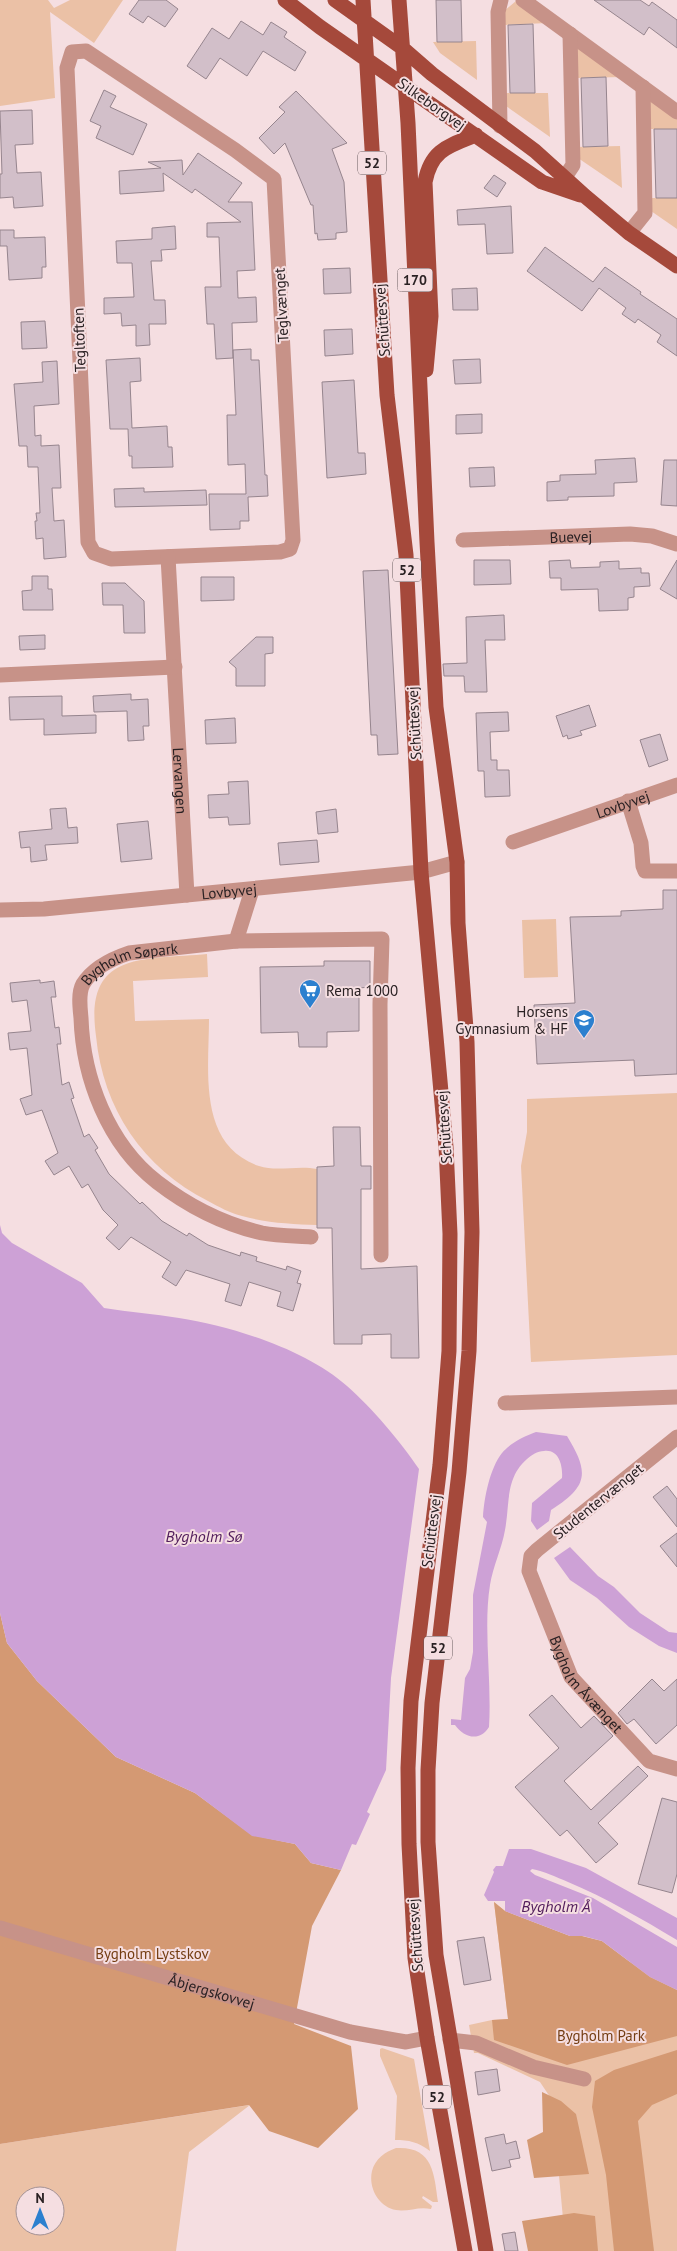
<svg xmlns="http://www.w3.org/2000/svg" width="677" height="2251" font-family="'PT Sans',sans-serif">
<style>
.green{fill:#ebc1a6;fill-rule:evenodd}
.forest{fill:#d49973}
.water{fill:#cda1d6}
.building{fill:#d2bfc9;stroke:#96858e}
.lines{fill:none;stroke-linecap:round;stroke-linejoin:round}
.minor{stroke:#c79288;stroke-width:15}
.major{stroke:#a5493b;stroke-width:15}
.labels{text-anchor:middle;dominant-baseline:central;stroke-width:4;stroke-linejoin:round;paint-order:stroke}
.shield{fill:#f5dee1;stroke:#675a5c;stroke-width:1}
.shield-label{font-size:14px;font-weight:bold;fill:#2a2123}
.street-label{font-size:15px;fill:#2a2123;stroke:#f5dee1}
.poi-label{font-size:15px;fill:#2a2123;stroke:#f5dee1;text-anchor:start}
.park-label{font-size:15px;fill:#743d12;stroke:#f5dee1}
.water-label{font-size:16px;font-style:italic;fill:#511c5b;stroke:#f5dee1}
</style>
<rect width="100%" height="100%" fill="#f5dee1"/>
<path class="green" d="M0,0H48L54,8L70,0H123L94,43L50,12L55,98L0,106Z
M516,1L548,23L504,25L503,12Z
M476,41L477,80L440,53L433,42Z
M575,42L623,77L577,78Z
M506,93H548L550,137L506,106Z
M647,94L677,116V129H648Z
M620,146L622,188L578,158V147Z
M650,198H677V229L651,211Z
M556,919L558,977L524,978L522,920Z
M207,954L208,977L133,981L135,1021L209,1019C209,1070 197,1145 259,1166C277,1172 298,1165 317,1169V1225C292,1224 267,1223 242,1216C230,1213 219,1207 208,1201C143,1168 103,1109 96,1036C93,1013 92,985 114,970C135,955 181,957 207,954Z
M677,1093V1355L531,1362L521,1166L527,1132V1099Z
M494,1902L505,1911L632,1963L677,1990V2251H566L552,2100L540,2082L478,2053H474L469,2025L492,2020L508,2019Z
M382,2048L414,2059L430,2151C418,2142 409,2140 395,2140L397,2096L380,2056V2049Z
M250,2105L189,2152L176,2251H0V2144ZM25,2196H55V2226H25Z
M396,2148C433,2146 434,2173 438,2202H433L423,2196L422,2198L432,2206L431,2209C419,2206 408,2212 396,2210C379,2207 368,2188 372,2171C375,2159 385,2152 396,2148Z"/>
<path class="forest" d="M0,1613L7,1643L37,1681L116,1757L195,1793L252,1835L295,1844L311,1863L341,1870L312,1926L294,2024L351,2046L358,2109L318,2148L269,2131L249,2105L0,2144Z
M494,1902L505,1911L570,1936H582L602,1941L650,1977L677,1990V2036L567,2065L494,2040L492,2020L508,2019Z
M677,2050V2094L652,2105L638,2121L654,2251H614L606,2175L592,2107L595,2081L614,2070Z
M542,2092L561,2101L576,2114L589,2174L534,2178L527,2140L543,2132Z
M574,2213L595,2216L598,2251H528L522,2221Z"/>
<path class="water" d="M0,1225L2,1233L12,1243L82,1283L104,1308C129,1312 154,1314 179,1318C232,1326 307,1350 347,1386C372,1408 400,1441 419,1469L391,1678L386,1770L367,1812L370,1814L356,1845L352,1844L341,1870L311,1863L295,1844L252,1836L195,1793L116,1757L37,1681L7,1643L0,1613Z
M536,1432L567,1436C589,1472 589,1486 551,1510L549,1521L537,1530L531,1521L532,1503L562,1478C563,1466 559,1449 544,1451C537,1451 532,1455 527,1459C505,1478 510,1504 505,1530C502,1548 493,1566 490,1585C483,1629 492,1681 489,1727C480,1742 464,1738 455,1725H451V1719L461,1720L465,1678L470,1669L473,1652V1595L487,1522L483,1517C484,1498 490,1468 502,1453C510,1443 525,1436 536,1432Z
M570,1547L598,1576L614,1587L640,1613L669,1632L677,1633V1653L659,1646L629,1627L597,1598L570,1580L554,1558Z
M509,1849H531L586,1868L677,1918V1940C642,1919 606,1898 568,1882C556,1877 544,1871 532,1869L530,1871L535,1875L593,1898L677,1947V1990L650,1977L602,1941L583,1936H570L505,1911V1901H488L484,1895L494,1872L493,1870L496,1866H503Z"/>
<path class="building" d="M139,0H166L178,9L165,27L148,16L143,23L129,14Z
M436,0H461L462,42H437Z
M594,0H640L649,6L652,2L677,20V48L649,27L644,35Z
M241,21L263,35L271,22L287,32L284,37L306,52L295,71L263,51L247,76L220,58L206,79L187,66L212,28L229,39Z
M533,24L535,93H510L508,25Z
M606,77L608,146L583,147L581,78Z
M104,90L116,96L110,107L147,124L133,155L96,138L101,126L90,121Z
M296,91L347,143L332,149L344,182L347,232L336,233V239L318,240L317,233L315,234L313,205H311L285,143L274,154L259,138L285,112L279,107Z
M32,110L33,144L15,145L17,173L41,172L43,206L14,208L13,197L0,198V174H2L0,111Z
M654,129H677V198H656Z
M198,153L242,183L228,202H252L255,270L237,271L238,298L256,297L257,322L232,323L233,358L216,359L214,324H207L205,287H221L219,237H207V223L241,222L195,189L192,193L163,173L164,191L120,194L119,171L161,168L148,162L182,160L183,175Z
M494,175L506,183L497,197L484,188Z
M511,206L513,253L487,254L485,224L458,225L457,210Z
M175,226L176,249L161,250L162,261H151L154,300H165L166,324H149L150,345L136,346V325L122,326L121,313L104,314V298L134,297L132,263H117L116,241L152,239V228Z
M0,230H14V238L45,237L46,267H42V278L9,280L7,246H0Z
M545,247L593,282L605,267L641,292L640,294L677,319V356L657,342L661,335L638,319L635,323L622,314L626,308L599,288L582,311L527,271Z
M350,268L351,293L324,294L323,269Z
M477,288L478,310H453L452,289Z
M45,321L47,348L22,349L21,322Z
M352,329L353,354L325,356L324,330Z
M251,349V360H259L265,475H267L268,496L248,497L249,521H240V529L210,530L209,494H246L245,464L228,465L227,415H236L233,350Z
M140,358L141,381L130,382L132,428L167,426L168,447H172L173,467L132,468V456H129L128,429H110L106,360Z
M480,359L481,383L455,384L453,360Z
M57,361L59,404L34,406L35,436L41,435V446L59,445L61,488H52L54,521L64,520L66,557L44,559L43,538L36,539L35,521H37L36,513H40L38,467H28L27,446H19L14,384L43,382L42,362Z
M354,380L358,453H365L366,474L327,478L322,382Z
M482,414V433L456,434V415Z
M635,458L637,482L614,483V496L568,497V500L547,501V482L560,481V475L596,474L595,460Z
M664,460H677V506L661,505Z
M494,467L495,486L470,487L469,468Z
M144,488V492L206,490L207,505L115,507L114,489Z
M474,560H510L511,584L474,585Z
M570,560L571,568L600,567V562L619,561V569L641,568V573H649L650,586L634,587V597L628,598V610L599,611L598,589L561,590V578H550L549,561Z
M677,560V599L660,589Z
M388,570L398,754L378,755L377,735H371L363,571Z
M32,576H48V589H52L53,610H23L22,591L32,590Z
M201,577H234V600L201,601Z
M102,583H125L144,601L145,633H124L123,605H103Z
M504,615L505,640H485L487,692H465L464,676H444L443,664L467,663L466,617Z
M45,635V649L20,650L19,636Z
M256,637H273V653L265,654V686H236V668L229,662Z
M131,694V700L148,699L149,726H143L144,740L128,741L127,711L94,712L93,696Z
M62,696V716L96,715V733L44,735V719L10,720L9,697Z
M589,705L596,726L580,731L582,735L568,739L567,735L563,737L556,716Z
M508,712L509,731L490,732L491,760H497V770H509L510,796L485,797L484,771H478L476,713Z
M235,718L236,743L206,744L205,720Z
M660,734L668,760L649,767L640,740Z
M248,781L250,824L229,825L228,817L209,818L208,795L229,794L228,782Z
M66,808L68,828L77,827L78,843L45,845L47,860L31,862L30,847L21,848L19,832L52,829L50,809Z
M336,809L338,832L318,834L316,812Z
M148,821L152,859L121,862L117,824Z
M317,840L319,862L280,865L278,843Z
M663,890H677V1074L635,1076L634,1060L537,1064L534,1005L575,1003L570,917L621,916V911L663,909Z
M324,961H370V987L359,988V1031L327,1032V1047H299L298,1032L261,1033L260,967L324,966Z
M40,980V983L54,981L56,997H51L55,1028L59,1027L61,1044H57L62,1085L69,1082L74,1098L71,1099L84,1137L89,1134L98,1148L95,1150L109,1174L140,1204L142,1202L162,1221L187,1236L189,1233L208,1245L240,1256L241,1252L257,1257L256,1261L286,1270L287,1266L301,1271L297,1283L301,1284L293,1311L277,1306L281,1292L249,1282L241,1306L225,1301L230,1284L186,1270L176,1286L162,1277L171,1262L131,1237L119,1250L106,1238L118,1225L103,1210L88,1184L82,1188L69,1166L54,1175L45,1161L58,1153L42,1110L26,1115L20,1099L32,1095L27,1048L10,1050L8,1033L31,1031L27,1000L12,1002L10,983Z
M333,1127H360L361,1166H371V1189H361V1269L417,1266L419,1358H391V1334L362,1335V1344H334L332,1228H317V1167L334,1166Z
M667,1486L677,1499V1527L653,1497Z
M677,1533V1567L660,1546Z
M652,1679L664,1691L677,1679V1725L656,1744L634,1719L627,1724L618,1713Z
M552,1695L581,1728L594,1716L613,1736L564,1781L591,1810L638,1766L648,1776L598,1823L618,1844L596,1863L567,1830L560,1836L515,1787L559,1748L529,1715Z
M662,1798L677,1802V1874L672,1893L638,1884Z
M484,1937L491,1980L464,1985L457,1941Z
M497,2069L500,2091L478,2095L475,2072Z
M504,2134L506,2144L516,2141L520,2158L509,2160L511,2167L492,2171L485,2138Z
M515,2232L518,2251H505L502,2234Z"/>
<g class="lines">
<g class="minor">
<path d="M523,0L677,112"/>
<path d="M86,51L235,150L274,179L293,540L290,549L280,552L111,559L94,553L88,542L67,68L72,52Z"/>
<path d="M500,126L498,12L501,0"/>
<path d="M565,177L573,165L570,34"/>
<path d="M629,233L645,213L643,87"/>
<path id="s1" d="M463,540L630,534L652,536L677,544"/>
<path id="s2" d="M168,557L187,895"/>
<path d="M0,675L175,667"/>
<path d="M628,801L641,843L643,866L645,871H677"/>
<path id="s3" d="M513,842L677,785"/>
<path id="s4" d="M0,910L44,909L421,872L457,862"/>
<path d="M236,941L252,890"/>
<path id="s5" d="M311,1237C295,1236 277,1236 262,1233C223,1224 188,1206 157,1182C108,1144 83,1078 81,1018C80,1008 78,993 83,984C93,968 111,959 129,953L236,941L382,939L380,1004L381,1255"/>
<path d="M505,1403L677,1397"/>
<path id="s6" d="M677,1437L537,1550L531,1556L529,1571L571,1677L649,1761L677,1769"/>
<path id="s7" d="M0,1928L350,2032L406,2042L427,2038"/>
<path d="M450,2040L476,2043L533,2067L584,2079"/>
</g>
<path class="major" d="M285,0L320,27L542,182L580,195
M335,0L401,47L432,74L535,151L586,197L629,233L677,266
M363,0L387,395L406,555L421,872L446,1147L450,1234L449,1351L440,1465L411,1701L408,1768L409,1844L415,1958L427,2038L465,2251
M399,0L408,123L427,542L436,707L457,862L458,923L467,1042L472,1232L469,1351L459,1472L432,1703L428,1770V1842L436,1955L486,2251
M426,370L431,316L425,182C431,150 448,146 476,135"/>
</g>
<defs>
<g id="supermarket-pin" transform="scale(1.125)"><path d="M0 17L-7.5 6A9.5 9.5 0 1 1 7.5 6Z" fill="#2c80cf" stroke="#f5dee1"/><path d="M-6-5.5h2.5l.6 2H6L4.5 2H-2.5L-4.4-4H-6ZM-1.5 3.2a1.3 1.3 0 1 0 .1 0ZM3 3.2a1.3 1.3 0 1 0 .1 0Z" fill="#fff"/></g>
<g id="university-pin" transform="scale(1.125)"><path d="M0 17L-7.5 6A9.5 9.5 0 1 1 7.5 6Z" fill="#2c80cf" stroke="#f5dee1"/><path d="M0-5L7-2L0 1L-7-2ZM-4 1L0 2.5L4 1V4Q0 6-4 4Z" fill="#fff"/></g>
</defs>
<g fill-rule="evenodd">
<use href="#supermarket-pin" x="310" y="990"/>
<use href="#university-pin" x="584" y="1020"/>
</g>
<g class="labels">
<g class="shield">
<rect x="358" y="151.5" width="28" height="23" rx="4"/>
<rect x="397.5" y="268.5" width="35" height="23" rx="4"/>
<rect x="393" y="558.5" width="28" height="23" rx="4"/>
<rect x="424" y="1636.5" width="28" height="23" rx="4"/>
<rect x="423" y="2085.5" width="28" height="23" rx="4"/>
</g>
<g class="shield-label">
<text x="372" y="163">52</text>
<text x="415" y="280">170</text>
<text x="407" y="570">52</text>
<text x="438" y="1648">52</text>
<text x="437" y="2097">52</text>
</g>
<g class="street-label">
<text transform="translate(432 104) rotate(35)">Silkeborgvej</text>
<text transform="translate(281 305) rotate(-93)">Teglvænget</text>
<text transform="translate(382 320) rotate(-94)">Schüttesvej</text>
<text transform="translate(79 340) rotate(-92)">Tegltoften</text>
<text stroke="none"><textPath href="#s1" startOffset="108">Buevej</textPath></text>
<text transform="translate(414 723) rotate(-93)">Schüttesvej</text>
<text stroke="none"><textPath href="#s2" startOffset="224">Lervangen</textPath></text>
<text stroke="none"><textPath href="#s3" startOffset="116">Lovbyvej</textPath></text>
<text stroke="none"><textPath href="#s4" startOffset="230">Lovbyvej</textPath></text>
<text stroke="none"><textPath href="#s5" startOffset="441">Bygholm Søpark</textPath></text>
<text transform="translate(444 1127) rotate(-94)">Schüttesvej</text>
<text transform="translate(598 1501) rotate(-39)">Studentervænget</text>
<text transform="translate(431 1531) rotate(-83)">Schüttesvej</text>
<text stroke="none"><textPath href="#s6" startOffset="332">Bygholm Åvænget</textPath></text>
<text transform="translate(415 1935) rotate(-94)">Schüttesvej</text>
<text stroke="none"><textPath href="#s7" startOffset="221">Åbjergskovvej</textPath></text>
</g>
<g class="poi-label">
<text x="326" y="990">Rema 1000</text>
<text x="568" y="1011" text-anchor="end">Horsens<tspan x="568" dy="17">Gymnasium &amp; HF</tspan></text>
</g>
<g class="park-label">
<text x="152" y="1953">Bygholm Lystskov</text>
<text x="601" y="2035">Bygholm Park</text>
</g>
<g class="water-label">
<text x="204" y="1536">Bygholm Sø</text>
<text x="556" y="1906">Bygholm Å</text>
</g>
</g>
<g transform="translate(40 2211)"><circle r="24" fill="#f5dee1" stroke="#a49295"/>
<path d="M0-4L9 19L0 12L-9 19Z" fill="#2c80cf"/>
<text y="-8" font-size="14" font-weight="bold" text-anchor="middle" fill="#2a2123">N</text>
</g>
</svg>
